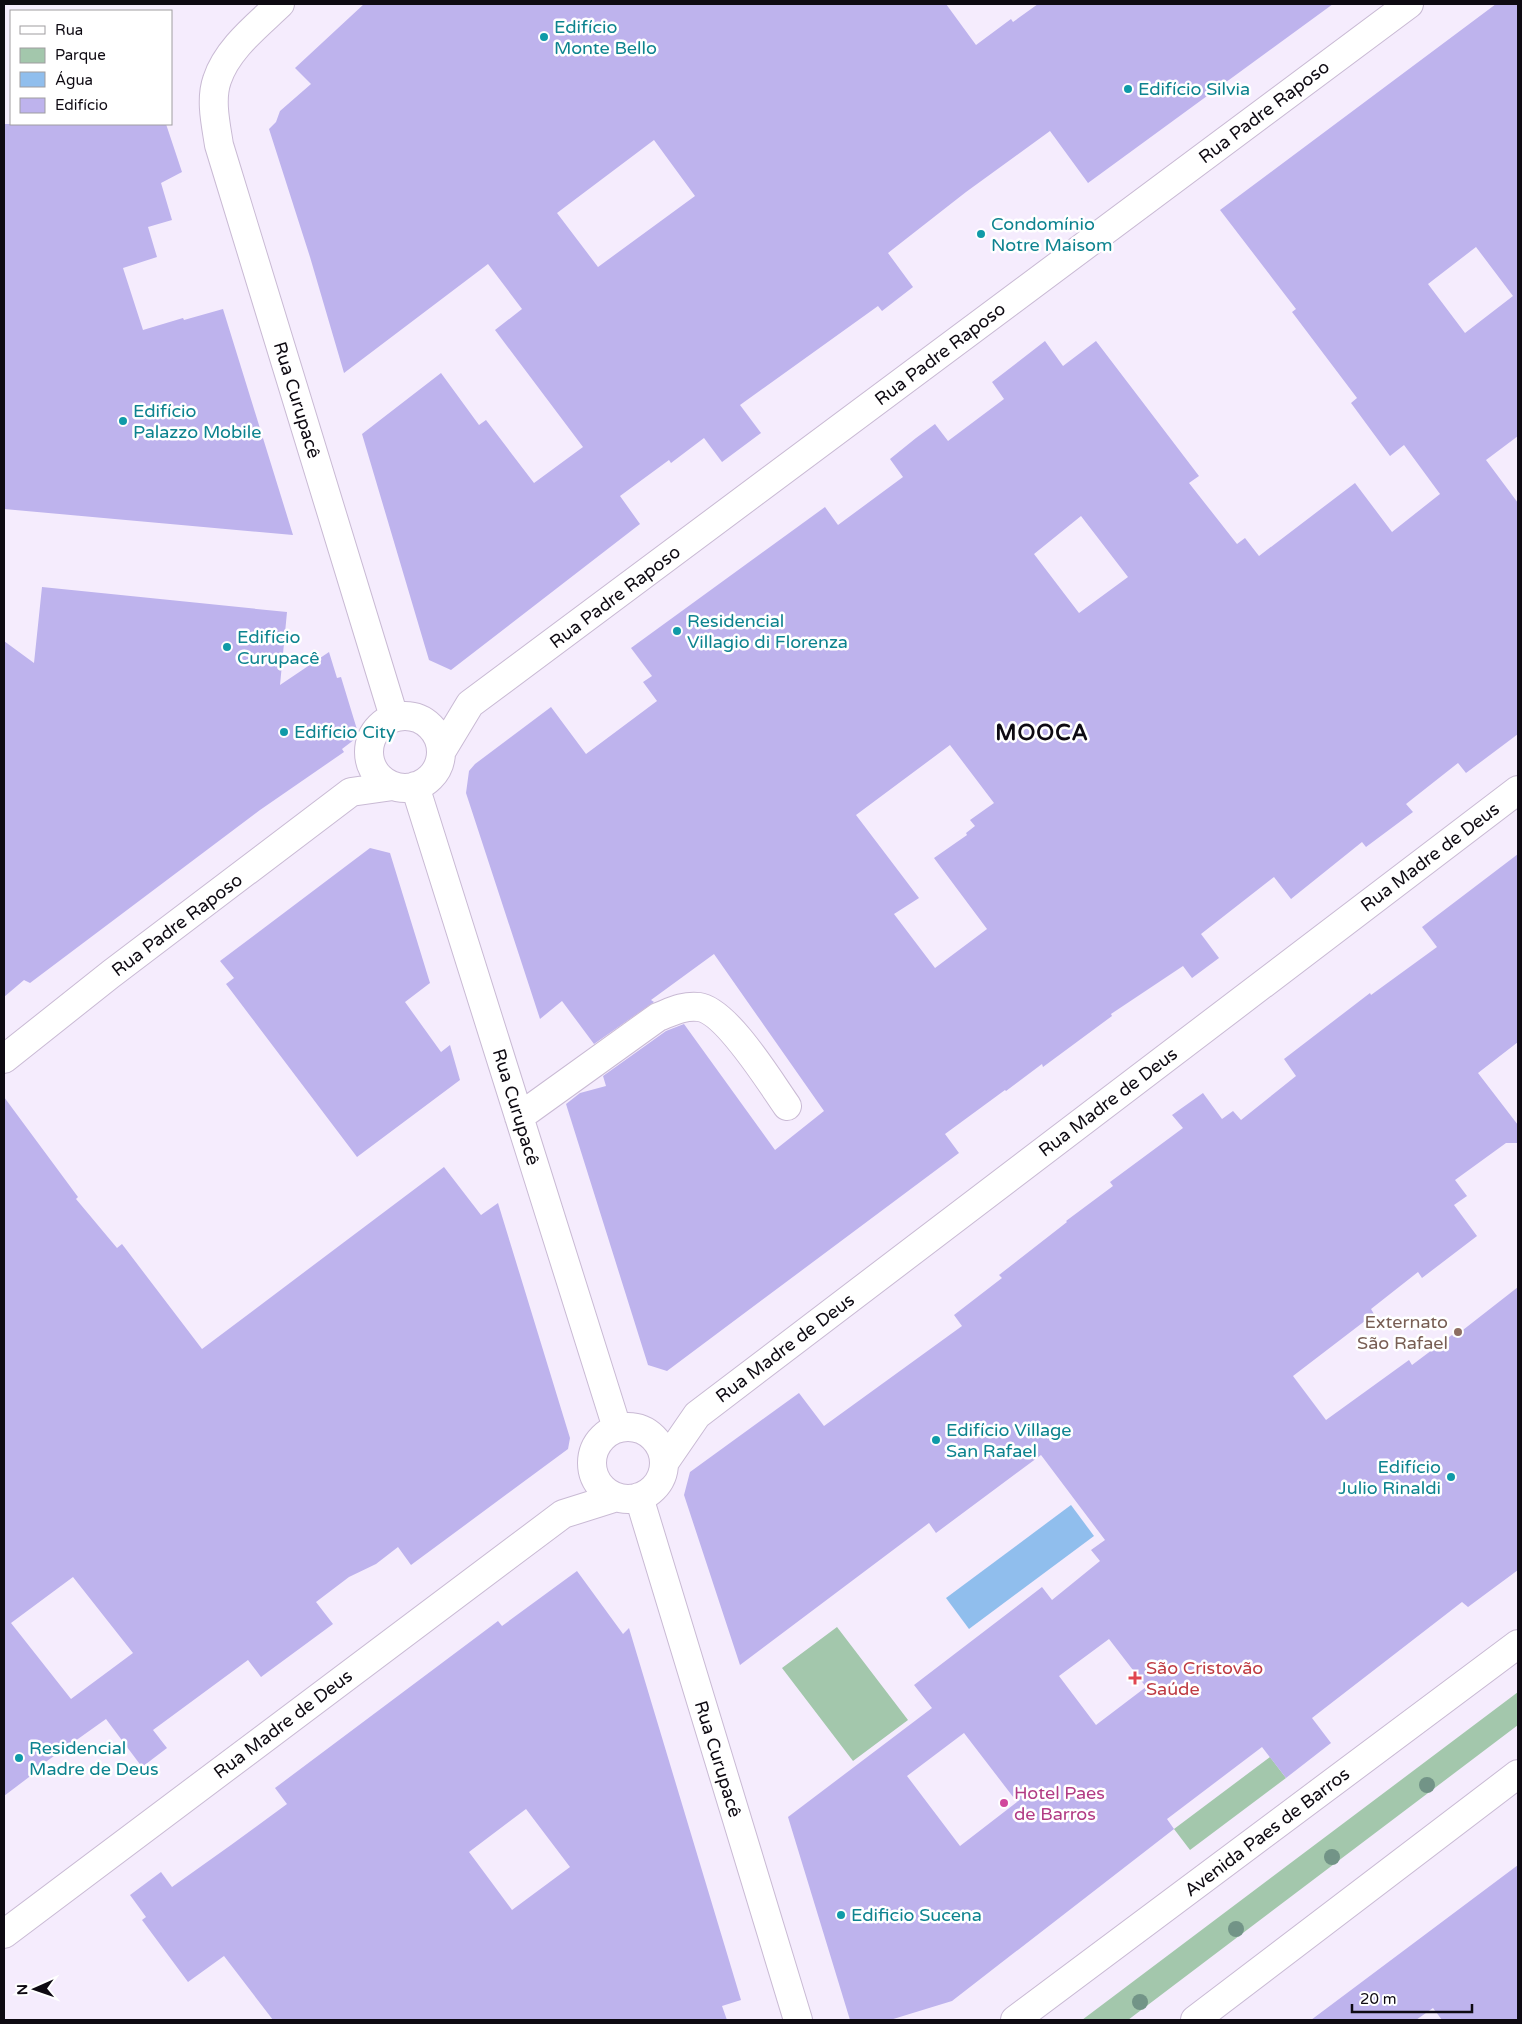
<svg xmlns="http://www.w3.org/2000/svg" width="1522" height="2024" font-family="'Varela Round',sans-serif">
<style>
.green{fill:#a3c7ac}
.water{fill:#90beed}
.building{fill:#beb3ed;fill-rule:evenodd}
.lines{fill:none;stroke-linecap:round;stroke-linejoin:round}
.minor-casing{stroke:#c9bad4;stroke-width:30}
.major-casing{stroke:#c9bad4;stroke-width:30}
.minor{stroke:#fff;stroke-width:28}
.major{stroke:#fff;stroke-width:28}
.tree{fill:#729487}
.culture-dot{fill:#0f9aa8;stroke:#fff;stroke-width:2}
.education-dot{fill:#8d6e63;stroke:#fff;stroke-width:2}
.health-dot{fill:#e0444e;stroke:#fff;stroke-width:2}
.hotel-dot{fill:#d1479c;stroke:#fff;stroke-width:2}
.labels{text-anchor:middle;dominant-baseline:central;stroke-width:5;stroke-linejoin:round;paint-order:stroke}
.culture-label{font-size:18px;fill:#0d838f;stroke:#fff;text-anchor:start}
.street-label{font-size:18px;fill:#0e0a12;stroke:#fff}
.education-label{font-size:18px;fill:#785e54;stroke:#fff;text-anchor:end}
.health-label{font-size:18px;fill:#be3a42;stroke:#fff;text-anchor:start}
.hotel-label{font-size:18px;fill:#b23c85;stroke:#fff;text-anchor:start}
.district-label{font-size:22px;font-weight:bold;letter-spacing:1px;fill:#0e0a12;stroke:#fff}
</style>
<rect width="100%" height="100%" fill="#f5ecfd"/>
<path class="green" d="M837,1627L908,1720L853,1761L782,1668Z
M1518,1692V1725L1128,2020H1082Z
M1270,1757L1286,1778L1190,1850L1174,1829Z"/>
<path class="water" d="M1071,1505L1094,1536L969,1629L946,1598Z"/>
<path class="building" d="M364,4H946L976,45L1011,19L1013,22L1038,4H1333L1088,183L1050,131L966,192L888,253L913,287L882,311L878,306L740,405L761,433L722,462L704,438L671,463L669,460L620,496L640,524L451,670L429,660L362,434L441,373L479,425L486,420L534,483L583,447L495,330L522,309L488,264L344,373L310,257L269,129L276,122L280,111L311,84L295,68ZM654,140L695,196L598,267L557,213Z
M1496,4H1518V436L1486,460L1518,503V734L1466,773L1458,763L1406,804L1413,812L1366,847L1362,842L1291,899L1274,877L1201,934L1219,958L1192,978L1183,966L1111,1014L1112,1016L1043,1067L1042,1064L1006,1091L1005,1090L945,1134L959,1153L667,1371L648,1365L566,1104L580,1093L606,1086L603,1076L666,1031L684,1024L775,1150L824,1111L714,954L651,1000L654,1002L594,1044L562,1001L540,1019L466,793L469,771L475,764L551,707L586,754L657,701L643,682L652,676L631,648L825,507L838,525L903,477L890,459L916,438L935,424L948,441L1004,399L992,382L1045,341L1063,366L1096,341L1199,476L1189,483L1237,544L1245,538L1259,556L1355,483L1392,532L1440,494L1404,445L1390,456L1351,403L1357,398L1292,312L1296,309L1220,210ZM1476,247L1513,296L1465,333L1428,284ZM1081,516L1128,577L1079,613L1034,554ZM950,745L994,803L970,820L975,826L966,833L967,835L934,858L987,929L935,968L894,914L919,898L856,815Z
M4,124H166L182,172L161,183L172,220L148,227L157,257L123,268L143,330L183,318L184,320L223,309L293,535L4,509Z
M42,587L287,612L280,685L329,652L337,678L341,677L359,736L342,749L344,752L260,810L30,983L24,980L4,997V641L34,663Z
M370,848L390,853L430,983L405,1002L441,1052L450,1045L460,1080L357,1157L226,984L234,978L220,961Z
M1518,854V1042L1478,1073L1518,1125V1143H1506L1455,1180L1467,1196L1454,1205L1477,1236L1422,1278L1418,1272L1371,1309L1374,1314L1293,1376L1326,1420L1409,1360L1412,1365L1452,1335L1454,1337L1518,1287V1570L1468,1607L1462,1602L1312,1718L1331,1743L1286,1778L1262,1747L1167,1819L1174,1829L952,2001L890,2020H850L788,1817L932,1708L914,1685L1042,1587L1052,1600L1100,1561L1091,1550L1105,1540L1041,1455L936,1533L929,1523L740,1665L684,1495L690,1472L799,1393L824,1426L962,1326L954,1315L1002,1278L999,1275L1067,1222L1066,1221L1113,1186L1110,1182L1183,1128L1172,1115L1203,1093L1222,1119L1233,1111L1241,1120L1296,1076L1284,1059L1370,993L1371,995L1437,947L1422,927ZM1109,1639L1146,1687L1096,1725L1059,1676ZM964,1733L1017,1802L960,1846L907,1776Z
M4,1097L78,1197L76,1199L117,1248L122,1244L202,1349L444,1167L481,1215L498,1203L570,1438L568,1449L411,1565L398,1547L376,1564L349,1577L316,1602L333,1624L261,1677L248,1660L153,1730L167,1748L142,1767L106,1719L40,1766L41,1768L4,1796ZM73,1577L133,1653L71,1699L11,1623Z
M577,1571L623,1634L629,1628L741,2000L722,2006L727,2020H273L224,1956L188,1982L142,1920L146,1917L130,1895L161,1872L172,1887L231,1845L287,1804L275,1788L498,1621L502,1626ZM526,1809L570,1867L512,1910L469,1852Z
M1518,1865V2020H1442L1433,2008L1416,2020H1311Z"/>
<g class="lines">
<g class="minor-casing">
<path id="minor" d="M280,4C257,26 227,49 217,80C210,100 216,125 219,145L394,717
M369 752a36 36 0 1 1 72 0a36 36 0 1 1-72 0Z
M441,752L470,704L1409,4
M415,786L617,1428
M4,1059L111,974L351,792L393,786
M519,1117L658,1017C671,1012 684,1005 699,1007C727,1011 770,1082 787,1106
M592 1463a36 36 0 1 1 72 0a36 36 0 1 1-72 0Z
M664,1463L697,1415L1518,790
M639,1497L798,2020
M4,1934L563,1514L617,1497"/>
</g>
<g class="major-casing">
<path id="major" d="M1015,2020L1518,1644
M1195,2020L1518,1774"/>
</g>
<use href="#minor" class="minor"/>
<use href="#major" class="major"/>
</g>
<g class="tree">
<circle cx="1427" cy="1785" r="8"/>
<circle cx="1332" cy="1857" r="8"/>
<circle cx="1236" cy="1929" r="8"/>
<circle cx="1140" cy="2002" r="8"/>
</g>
<g class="culture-dot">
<circle cx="544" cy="37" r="5"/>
<circle cx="1128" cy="89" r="5"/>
<circle cx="981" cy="234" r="5"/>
<circle cx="123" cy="421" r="5"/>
<circle cx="677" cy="631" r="5"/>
<circle cx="227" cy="647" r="5"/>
<circle cx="284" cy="732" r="5"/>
<circle cx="936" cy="1440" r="5"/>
<circle cx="1451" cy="1477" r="5"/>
<circle cx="19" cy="1758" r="5"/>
<circle cx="841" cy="1915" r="5"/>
</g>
<circle class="education-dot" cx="1458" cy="1332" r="5"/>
<path class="health-dot" d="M1132.5 1670.5h5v5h5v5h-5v5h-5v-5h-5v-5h5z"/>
<circle class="hotel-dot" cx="1004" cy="1803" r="5"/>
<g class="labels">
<g class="culture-label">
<text x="554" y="27">Edifício<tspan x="554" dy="21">Monte Bello</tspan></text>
<text x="1138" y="89">Edifício Silvia</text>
<text x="991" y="224">Condomínio<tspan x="991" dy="21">Notre Maisom</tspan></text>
<text x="133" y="411">Edifício<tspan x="133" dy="21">Palazzo Mobile</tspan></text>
<text x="687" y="621">Residencial<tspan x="687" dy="21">Villagio di Florenza</tspan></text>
<text x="237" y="637">Edifício<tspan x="237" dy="21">Curupacê</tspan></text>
<text x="294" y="732">Edifício City</text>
<text x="946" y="1430">Edifício Village<tspan x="946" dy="21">San Rafael</tspan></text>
<text x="1441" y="1467" text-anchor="end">Edifício<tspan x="1441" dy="21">Julio Rinaldi</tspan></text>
<text x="29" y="1748">Residencial<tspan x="29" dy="21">Madre de Deus</tspan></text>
<text x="851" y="1915">Edificio Sucena</text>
</g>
<g class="street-label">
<text transform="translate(1264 112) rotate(-37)">Rua Padre Raposo</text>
<text transform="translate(940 354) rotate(-37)">Rua Padre Raposo</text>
<text transform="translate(297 400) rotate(73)">Rua Curupacê</text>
<text transform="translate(615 597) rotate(-37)">Rua Padre Raposo</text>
<text transform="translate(1430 857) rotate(-37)">Rua Madre de Deus</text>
<text transform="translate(177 925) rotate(-37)">Rua Padre Raposo</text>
<text transform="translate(1108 1102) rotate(-37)">Rua Madre de Deus</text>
<text transform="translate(516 1107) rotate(73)">Rua Curupacê</text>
<text transform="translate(785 1348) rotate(-37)">Rua Madre de Deus</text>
<text transform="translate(283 1724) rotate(-37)">Rua Madre de Deus</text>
<text transform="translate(718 1759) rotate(73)">Rua Curupacê</text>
<text transform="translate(1267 1832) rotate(-37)">Avenida Paes de Barros</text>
</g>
<g class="education-label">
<text x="1448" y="1322">Externato<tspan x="1448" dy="21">São Rafael</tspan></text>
</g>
<g class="health-label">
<text x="1146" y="1668">São Cristovão<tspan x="1146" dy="21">Saúde</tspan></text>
</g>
<g class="hotel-label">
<text x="1014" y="1793">Hotel Paes<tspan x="1014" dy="21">de Barros</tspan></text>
</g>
<g class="district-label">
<text x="1042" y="733">MOOCA</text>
</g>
</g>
<rect width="1522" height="2024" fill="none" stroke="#0e0a12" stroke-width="10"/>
<rect x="10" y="10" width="162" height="115" fill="#ffffff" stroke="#9f9da0"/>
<rect x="20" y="26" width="25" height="8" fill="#ffffff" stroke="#9f9da0"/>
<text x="55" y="35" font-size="15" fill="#0e0a12">Rua</text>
<rect x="20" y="48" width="25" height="15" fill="#a3c7ac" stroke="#9f9da0"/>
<text x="55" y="60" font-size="15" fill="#0e0a12">Parque</text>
<rect x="20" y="72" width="25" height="15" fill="#90beed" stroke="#9f9da0"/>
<text x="55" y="85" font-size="15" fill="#0e0a12">Água</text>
<rect x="20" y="98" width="25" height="15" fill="#beb3ed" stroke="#9f9da0"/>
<text x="55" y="110" font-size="15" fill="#0e0a12">Edifício</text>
<g transform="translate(35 1989) rotate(268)" stroke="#ffffff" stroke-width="4" paint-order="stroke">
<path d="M0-4L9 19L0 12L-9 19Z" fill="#0e0a12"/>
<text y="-8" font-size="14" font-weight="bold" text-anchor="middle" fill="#0e0a12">N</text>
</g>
<path d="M1352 2004v8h120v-8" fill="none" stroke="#0e0a12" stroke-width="2.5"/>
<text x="1360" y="2004" font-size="15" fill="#0e0a12" stroke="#ffffff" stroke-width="4" paint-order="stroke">20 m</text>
</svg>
